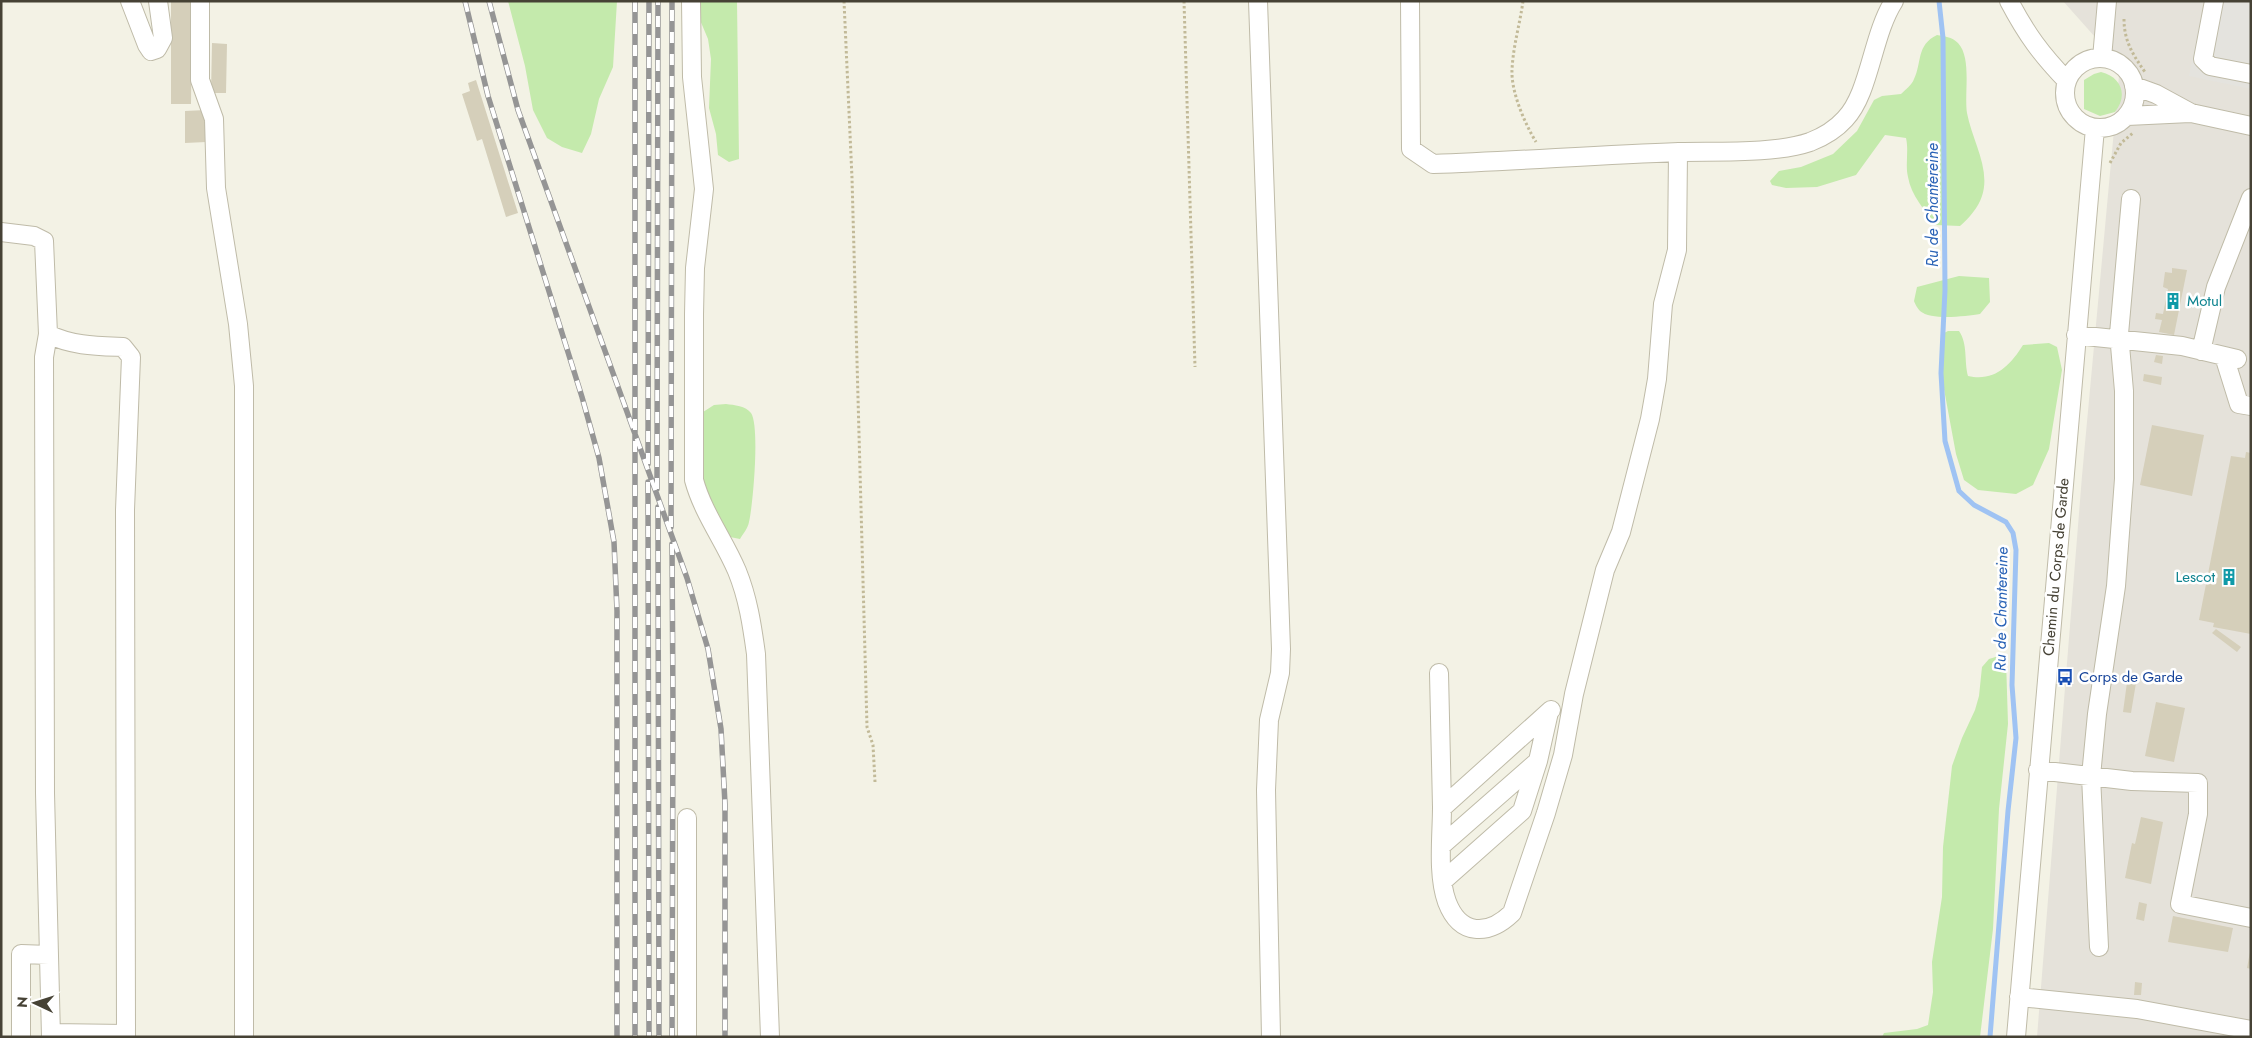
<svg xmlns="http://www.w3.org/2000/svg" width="2252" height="1038" font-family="Jost,sans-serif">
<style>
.industrial{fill:#e5e2da}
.green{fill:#c4eaac}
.parking{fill:#e4e3de}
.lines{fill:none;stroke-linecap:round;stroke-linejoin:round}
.stream{stroke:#9fc3f3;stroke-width:5}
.building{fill:#d5cfba}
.minor-casing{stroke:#bfbba8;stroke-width:20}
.path{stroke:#c2ba98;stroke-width:3;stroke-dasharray:2.5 2.5;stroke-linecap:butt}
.minor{stroke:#fff;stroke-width:18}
.rail-casing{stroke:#959595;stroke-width:5.5}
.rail{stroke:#fff;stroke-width:4;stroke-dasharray:11;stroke-linecap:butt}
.labels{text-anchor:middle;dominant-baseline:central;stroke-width:5;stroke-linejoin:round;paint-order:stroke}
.culture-label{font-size:15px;fill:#0d838f;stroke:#fff;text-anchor:start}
.street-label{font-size:15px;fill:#464235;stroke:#fff}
.transit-label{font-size:15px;fill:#164399;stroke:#fff;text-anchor:start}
.water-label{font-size:16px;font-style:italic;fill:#2a63b6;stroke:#fff}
</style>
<rect width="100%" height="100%" fill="#f3f2e5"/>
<path class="industrial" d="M2063,1H2251V1037H2037L2082,476L2120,65Z"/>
<path class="green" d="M508,1H617L613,67L599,99L591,134L582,153L562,147L547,138L533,110L525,66Z
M699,1H737L739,159L729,162L718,155L716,134L709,108L711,59L708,39L700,20Z
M1937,35C1944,36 1952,37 1958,43C1972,58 1964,93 1967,113C1972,140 1991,169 1982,196C1978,208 1969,218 1960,226L1936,225C1925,211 1911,195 1908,177C1905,165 1909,151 1906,138L1885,135L1856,175L1817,187L1786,188L1772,185L1770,181L1779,171L1801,167L1833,154L1857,131L1874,100L1882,96L1901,94C1905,90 1912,85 1914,79C1922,63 1916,45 1937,35Z
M2101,72C2122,77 2128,96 2115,112L2100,116L2084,109V80L2094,74Z
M1959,276L1989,278L1990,302L1980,314C1966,316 1932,321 1920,311C1918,309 1915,304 1914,301L1917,287Z
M1948,331H1959C1968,344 1964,361 1968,376C1994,382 2010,366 2023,345L2049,343L2057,347L2062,370L2049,449L2033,485L2016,494L1978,490L1964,480L1956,454L1941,373L1942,334Z
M726,404C734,405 746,406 751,413C760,426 753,505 749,522C748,528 743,534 740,539L730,537L700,499L693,431L703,412L714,405Z
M2002,655L2006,660L2008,724L1999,809L1993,929L1980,1037H1882L1884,1033L1917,1029L1928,1025L1933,992L1932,962L1942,897L1943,847L1952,766L1962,738L1975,710L1979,696L1982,667L1989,659Z"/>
<path class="parking" d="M2204,1H2251V89L2189,76Z"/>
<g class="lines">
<path class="stream" d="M1939,1L1943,38L1945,290L1941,373L1945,441L1959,491L1974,505L2006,522L2013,533L2016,550L2012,685L2016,738L2008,811L1990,1037"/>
</g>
<path class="building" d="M171,1H192L191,104H171Z
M212,43L227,44L226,93H211Z
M476,80L518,213L506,217L482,139L477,141L462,94L470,91L468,83Z
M206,110V142L185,143V111Z
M2172,268L2187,270L2174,335L2159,332L2162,320L2155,319L2156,313L2163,314L2168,289L2163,287L2165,272L2172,273Z
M2156,355L2163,356L2162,364L2154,362Z
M2144,374L2162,377L2161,385L2143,381Z
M2152,425L2204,435L2192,496L2140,485Z
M2246,452L2251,453V634L2213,627L2214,623L2199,620L2231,456L2245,458Z
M2216,629L2241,647L2237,652L2212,633Z
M2128,675L2137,677L2131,713L2123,712Z
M2156,702L2185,708L2174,762L2145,756Z
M2141,817L2163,822L2151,884L2125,878L2132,843L2135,844Z
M2139,902L2147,904L2144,921L2136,919Z
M2173,916L2233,928L2228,952L2168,942Z
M2250,952H2251V969L2247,968Z
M2135,982L2142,983L2141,995H2134Z"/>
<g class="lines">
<g class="minor-casing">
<path id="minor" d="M130,1L147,45L151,51L157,49L163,38L158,1
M200,1V80L214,119L216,188L238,324L244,386V1037
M691,1L692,77L704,189L695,268L694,314V480C703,513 724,540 737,571C748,598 752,625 756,654L770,1037
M1258,1L1281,649L1280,673L1269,720L1266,790L1271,1037
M1410,1L1411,149L1433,164C1515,161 1597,155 1679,152C1717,151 1775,154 1810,142C1823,137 1836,129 1845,119C1870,93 1872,35 1894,1
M2009,1C2027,35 2041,54 2067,81
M2214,1L2203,59L2210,66L2251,74
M2102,58L2107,1
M2065 93a35 35 0 1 1 70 0a35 35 0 1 1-70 0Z
M2134,86L2156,94L2191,113L2251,126
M2127,116L2190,113
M1,232L34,236L44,241L48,334C72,346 97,346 123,347L131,357L125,510L126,1037
M48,334L44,357L45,793L51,1037
M2076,335L2182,346L2237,359
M2201,351L2216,287L2251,198
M2224,356L2239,404L2251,406
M1439,673C1440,718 1441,762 1442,807C1442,835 1437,875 1447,902C1460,936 1488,936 1512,913L1546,813L1563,755L1574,694L1605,570L1621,532L1650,419L1657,379L1663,304L1677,250L1678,152
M2038,770L2132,781L2198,783V814L2180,904L2251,918
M1442,808L1551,710
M687,818V1037
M1441,846L1538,761
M1443,881L1522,811L1538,761L1549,712
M2099,947L2091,776L2097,714L2116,586L2124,479V391L2119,334L2131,199
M2019,997L2137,1009L2251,1030
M51,1033L126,1034
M21,1037V954L49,955
M2016,1037L2095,128"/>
</g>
<path class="path" d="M844,1L852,178L867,727L873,745L875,782
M1184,1L1195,367
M1523,1C1520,24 1513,46 1512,70C1511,92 1525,124 1536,142
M2124,19C2124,41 2133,55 2145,72
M2110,163L2121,143L2133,133"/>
<use href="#minor" class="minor"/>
<g class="rail-casing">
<path id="rail" d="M465,1L488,96L582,397L599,458L614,542L617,611V1037
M489,1L518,110L687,578L708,649L721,729L725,804V1037
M635,1V1037
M648,464L649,1
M648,482L649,1037
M657,489L658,1
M658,507L659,1037
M671,527L672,1
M672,544L673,709L672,1037"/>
</g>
<use href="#rail" class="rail"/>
</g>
<defs>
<g id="building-bare" transform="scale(1.35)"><path d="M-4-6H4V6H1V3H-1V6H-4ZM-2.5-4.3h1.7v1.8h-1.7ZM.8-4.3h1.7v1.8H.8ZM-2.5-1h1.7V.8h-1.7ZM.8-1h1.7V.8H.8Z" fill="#0f9aa8" stroke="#fff" stroke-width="2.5" paint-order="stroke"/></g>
<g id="bus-bare" transform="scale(1.35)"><path d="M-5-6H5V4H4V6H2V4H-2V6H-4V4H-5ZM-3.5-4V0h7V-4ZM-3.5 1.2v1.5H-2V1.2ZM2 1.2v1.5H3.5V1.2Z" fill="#1a4fb4" stroke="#fff" stroke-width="2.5" paint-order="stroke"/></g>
</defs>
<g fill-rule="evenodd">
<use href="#building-bare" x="2173" y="301"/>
<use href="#building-bare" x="2229" y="577"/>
<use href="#bus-bare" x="2065" y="677"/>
</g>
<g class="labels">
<g class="culture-label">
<text x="2187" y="301">Motul</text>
<text x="2215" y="577" text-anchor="end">Lescot</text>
</g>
<g class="street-label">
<text transform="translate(2056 567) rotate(-85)">Chemin du Corps de Garde</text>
</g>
<g class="transit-label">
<text x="2079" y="677">Corps de Garde</text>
</g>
<g class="water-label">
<text transform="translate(1932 205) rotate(-90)">Ru de Chantereine</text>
<text transform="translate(2001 609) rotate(-89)">Ru de Chantereine</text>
</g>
</g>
<rect width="2252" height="1038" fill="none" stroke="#464235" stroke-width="5"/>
<g transform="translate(35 1003) rotate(274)" stroke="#ffffff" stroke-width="4" paint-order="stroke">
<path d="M0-4L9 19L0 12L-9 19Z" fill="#464235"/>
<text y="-8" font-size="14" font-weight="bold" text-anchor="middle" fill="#464235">N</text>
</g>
</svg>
